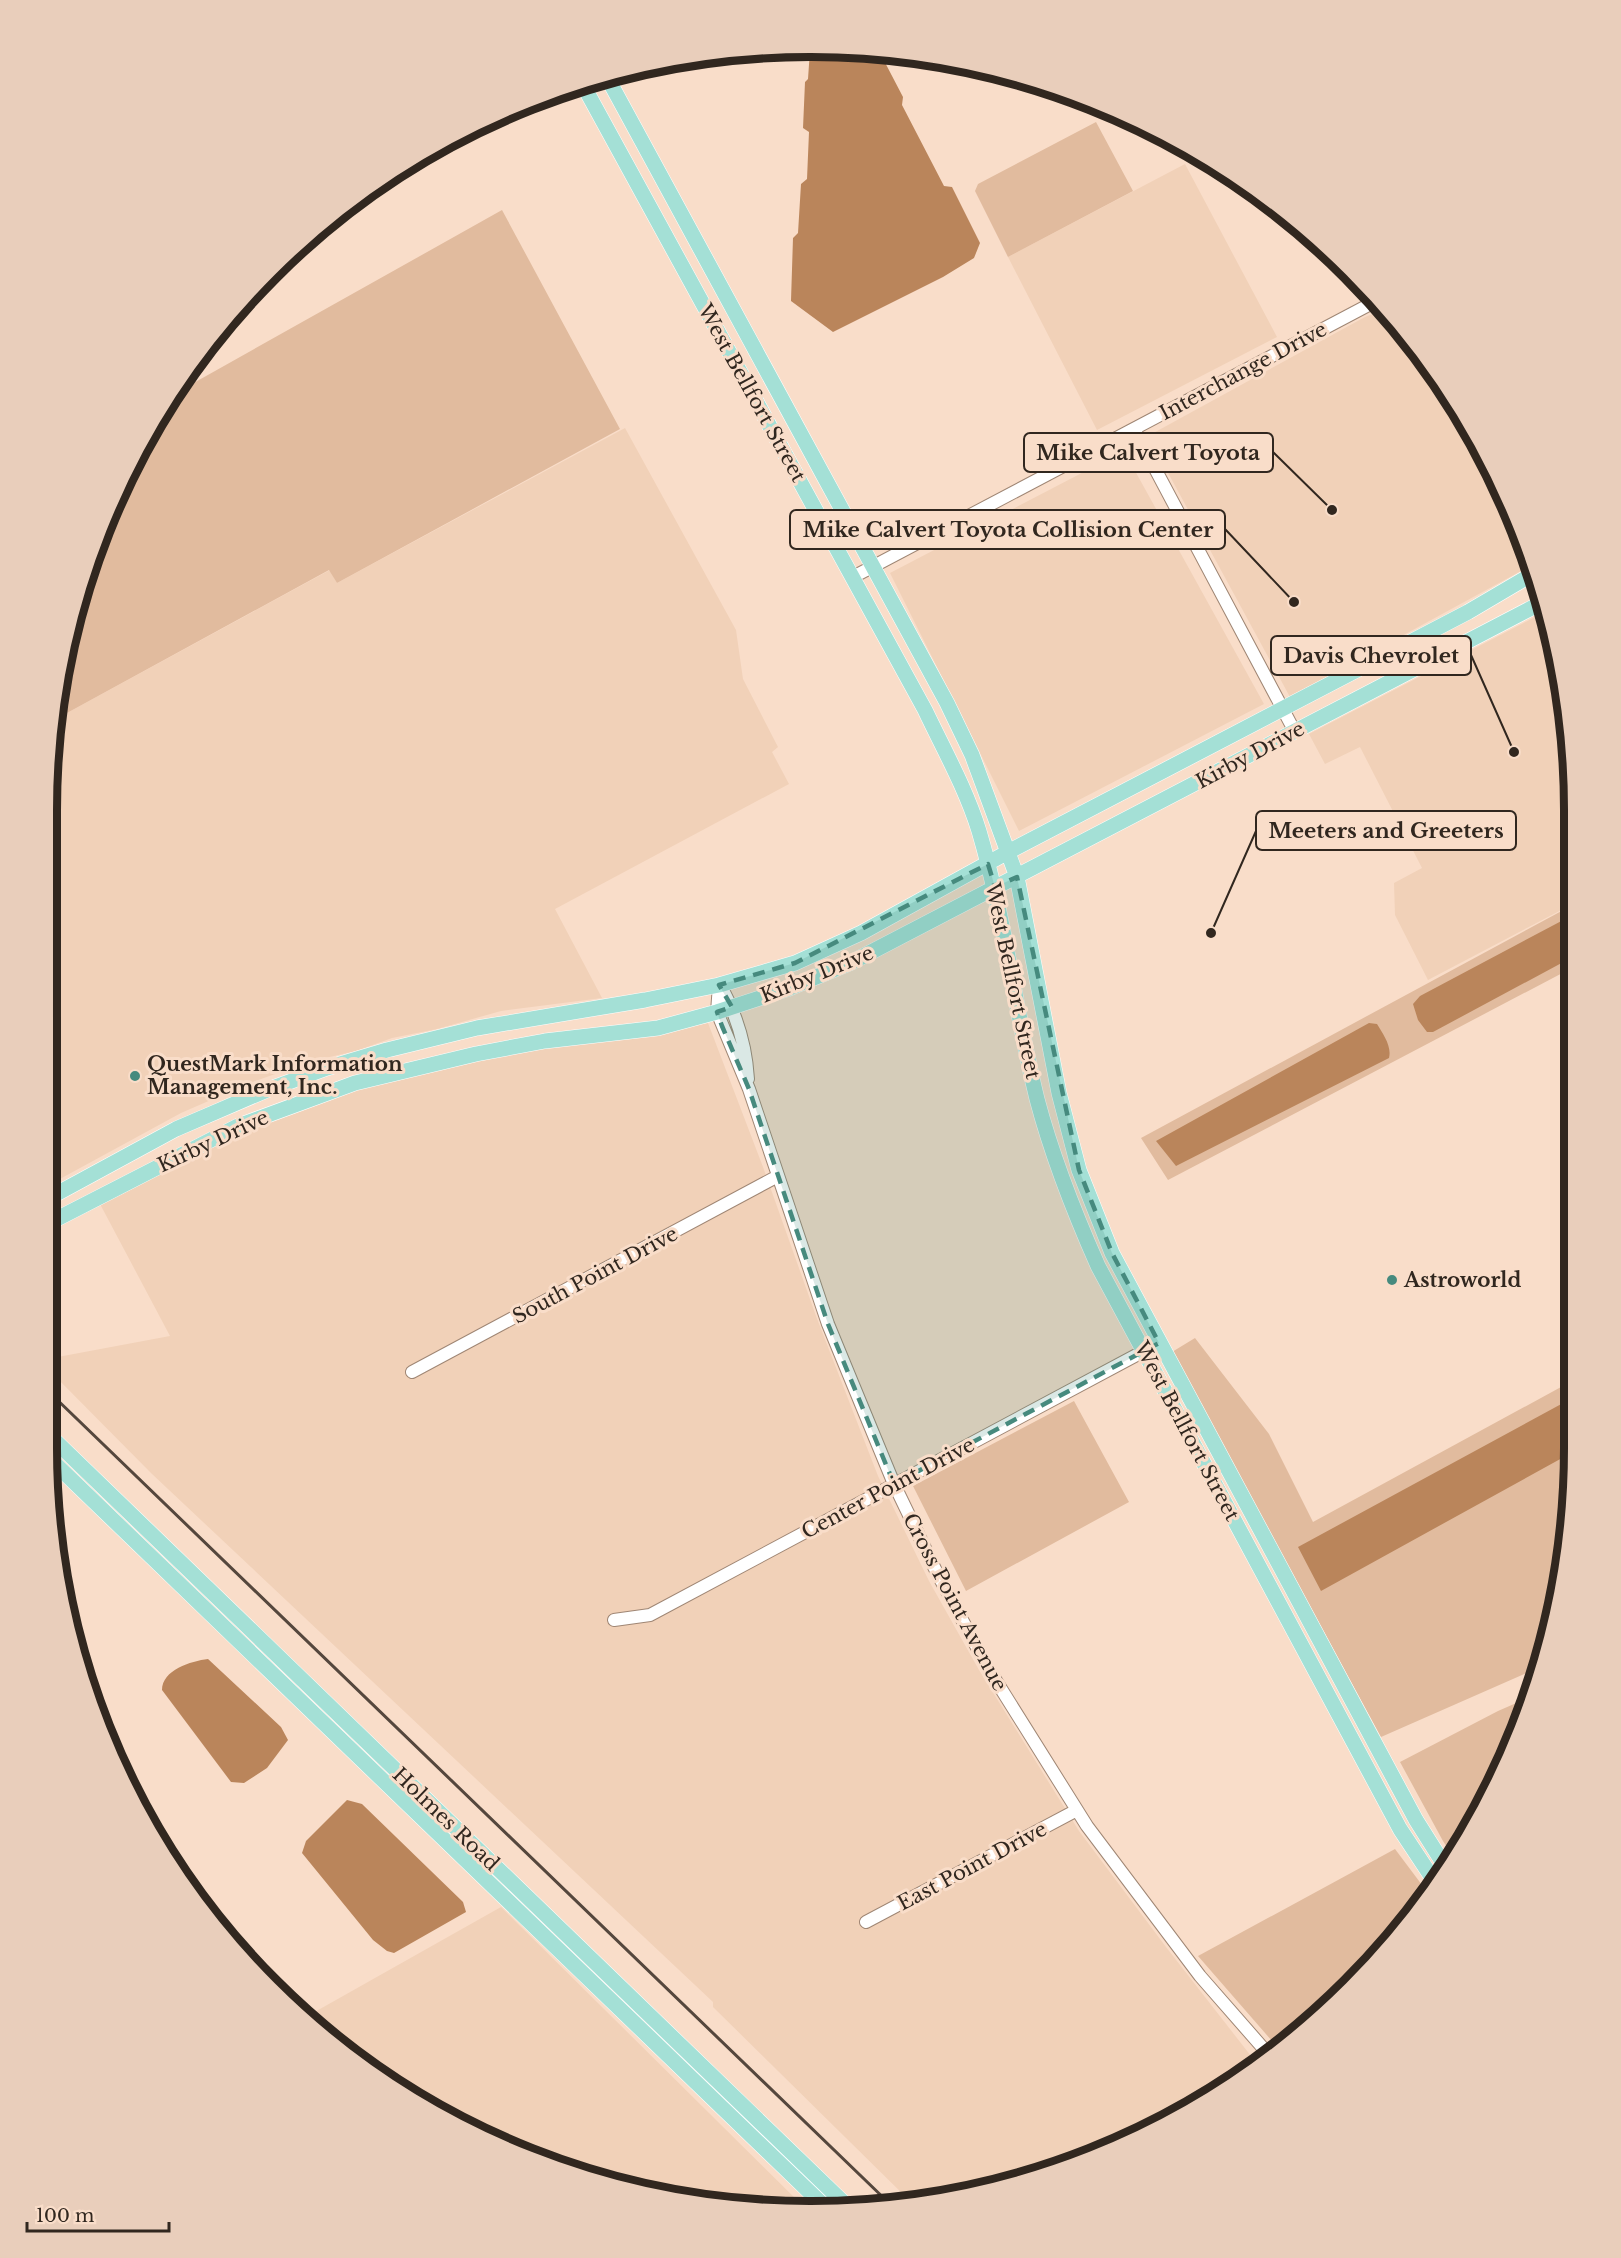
<svg xmlns="http://www.w3.org/2000/svg" width="1621" height="2258" font-family="'Libre Baskerville',serif">
<style>
.built{fill:#f1d1b8}
.green{fill:#e1bb9e}
.water{fill:#ba855b}
.lines{fill:none;stroke-linecap:round;stroke-linejoin:round}
.minor-casing{stroke:#9f8674;stroke-width:14}
.major-casing{stroke:#fff;stroke-width:16}
.minor{stroke:#fff;stroke-width:12}
.major{stroke:#a4e0d6;stroke-width:15}
.rail{stroke:#55473d;stroke-width:3}
.marked{fill:#468a7e;fill-opacity:0.2;stroke:#468a7e;stroke-width:4.5;stroke-dasharray:12 8;stroke-linejoin:round}
.poi-dot{fill:#468a7e;stroke:#f9ddc9;stroke-width:2}
.labels{text-anchor:middle;dominant-baseline:central;stroke-width:6;stroke-linejoin:round;paint-order:stroke}
.street-label{font-size:20px;fill:#31271f;stroke:#f9ddc9}
.poi-label{font-size:20px;font-weight:bold;fill:#31271f;stroke:#f9ddc9;text-anchor:start}
.rim{fill:none;stroke:#31271f;stroke-width:8}
.leader{fill:none;stroke:#31271f;stroke-width:2}
.callout-dot{fill:#31271f;stroke:#f9ddc9;stroke-width:2}
.callout{fill:#f9ddc9;stroke:#31271f;stroke-width:2}
.callout-label{font-size:21px;text-anchor:middle;font-weight:bold;fill:#31271f}
</style>
<rect width="100%" height="100%" fill="#f9ddc9"/>
<path class="built" d="M1185,164L1277,337L1097,430L1008,257Z
M1386,309L1496,473L1534,564L1290,697L1148,436L1365,317Z
M625,428L736,630L743,679L778,747L772,752L789,784L555,909L602,998L501,1011L437,1029L392,1038L356,1051L312,1061L250,1083L181,1113L47,1186V810L56,719L330,570L337,583Z
M1124,451L1264,704L1019,831L890,573Z
M1545,612L1568,710L1569,906L1428,980L1395,915L1394,883L1422,868L1360,747L1325,764L1309,734Z
M708,1023L763,1167L816,1316L878,1476L929,1581L979,1670L1079,1831L1166,1947L1258,2065L1235,2083L1103,2153L913,2204L713,2007V2002L151,1473L47,1368V1359L170,1336L100,1204L197,1154L270,1121L369,1086L525,1049Z
M501,1907L802,2205H710L565,2171L473,2133L304,2018Z"/>
<path class="green" d="M1096,122L1133,191L1008,257L975,191L978,184Z
M502,210L620,429L337,583L329,570L56,719L61,661L105,518L149,428L174,394Z
M1569,907L1570,969L1168,1180L1141,1138Z
M1195,1338L1269,1434L1313,1522L1572,1381L1573,1497L1549,1645L1540,1667L1381,1737L1172,1352Z
M1074,1401L1129,1502L966,1591L913,1486Z
M1528,1698L1496,1786L1452,1855L1443,1841L1400,1762L1498,1711Z
M1395,1849L1428,1893L1416,1913L1314,2022L1279,2049L1198,1956Z"/>
<path class="water" d="M861,48L879,51L903,97L902,105L944,186L952,187L980,243L974,258L943,277L833,332L791,301L793,238L798,233L801,184L807,179L809,132L803,128L805,82L808,79L810,50Z
M1569,917V959L1433,1032H1427L1418,1020L1413,1004L1420,996Z
M1369,1023L1377,1024C1383,1034 1392,1046 1389,1058L1176,1166L1156,1141Z
M1565,1402L1572,1415L1573,1452L1321,1591L1298,1547Z
M208,1659L281,1727L288,1740L267,1768L244,1783L231,1782L162,1690C162,1670 191,1661 208,1659Z
M347,1800L362,1804L463,1902L466,1912L394,1953L387,1951L373,1940L302,1853L306,1841Z"/>
<g class="lines">
<g class="minor-casing">
<path id="minor" d="M1134,429L1295,732
M853,577L1378,300
M719,985L717,1012L749,1089L828,1324L894,1484L937,1573L988,1668L1087,1826L1200,1976L1270,2056
M720,985C736,1013 746,1046 748,1079
M412,1372L778,1176
M614,1620L650,1615L1159,1343
M866,1922L1077,1810"/>
</g>
<g class="major-casing">
<path id="major" d="M607,77L947,703L972,755L1017,877L1059,1093L1079,1170L1112,1253L1416,1820L1445,1866
M582,83L925,710C944,750 966,789 979,831C1005,919 1015,1010 1037,1099C1052,1156 1074,1212 1098,1266L1400,1829L1435,1882
M47,1199L176,1129L267,1090L327,1068L387,1050L477,1028L645,1000L719,985L795,963L861,933L1008,852L1468,612L1536,572
M47,1224L238,1126L355,1083L476,1054L545,1041L658,1028L717,1012L787,989L852,962L1543,602
M47,1433L846,2205
M48,1457L823,2205"/>
</g>
<use href="#minor" class="minor"/>
<use href="#major" class="major"/>
<path class="rail" d="M47,1390L891,2205"/>
</g>
<path class="marked" d="M988,864L995,887L1017,877L1079,1170L1112,1253L1159,1343L894,1484L828,1324L749,1089L722,1026L717,1012L732,1007L719,985L795,963Z"/>
<g class="poi-dot">
<circle cx="135" cy="1076" r="6"/>
<circle cx="1392" cy="1280" r="6"/>
</g>
<g class="labels">
<g class="street-label">
<text transform="translate(1243 371) rotate(-28)">Interchange Drive</text>
<text transform="translate(752 393) rotate(61)">West Bellfort Street</text>
<text transform="translate(1250 755) rotate(-28)">Kirby Drive</text>
<text transform="translate(817 974) rotate(-22)">Kirby Drive</text>
<text transform="translate(1013 981) rotate(78)">West Bellfort Street</text>
<text transform="translate(213 1141) rotate(-25)">Kirby Drive</text>
<text transform="translate(595 1275) rotate(-28)">South Point Drive</text>
<text transform="translate(1187 1431) rotate(62)">West Bellfort Street</text>
<text transform="translate(888 1488) rotate(-28)">Center Point Drive</text>
<text transform="translate(955 1602) rotate(62)">Cross Point Avenue</text>
<text transform="translate(446 1819) rotate(44)">Holmes Road</text>
<text transform="translate(972 1866) rotate(-28)">East Point Drive</text>
</g>
<g class="poi-label">
<text x="147" y="1064">QuestMark Information<tspan x="147" dy="23">Management, Inc.</tspan></text>
<text x="1404" y="1280">Astroworld</text>
</g>
</g>
<path d="M0 0H1621V2258H0ZM810 57H811A753 753 0 0 1 1564 810V1448A753 753 0 0 1 811 2201H810A753 753 0 0 1 57 1448V810A753 753 0 0 1 810 57Z" fill="#e9cebb" fill-rule="evenodd"/>
<path class="rim" d="M810 57H811A753 753 0 0 1 1564 810V1448A753 753 0 0 1 811 2201H810A753 753 0 0 1 57 1448V810A753 753 0 0 1 810 57Z"/>
<path class="leader" d="M1332 510L1273 452M1294 602L1225 529M1514 752L1471 655M1211 933L1256 831"/>
<g class="callout-dot">
<circle cx="1332" cy="510" r="6"/>
<circle cx="1294" cy="602" r="6"/>
<circle cx="1514" cy="752" r="6"/>
<circle cx="1211" cy="933" r="6"/>
</g>
<g class="callout">
<rect x="1024" y="433" width="249" height="39" rx="6"/>
<rect x="790" y="510" width="435" height="39" rx="6"/>
<rect x="1271" y="636" width="200" height="39" rx="6"/>
<rect x="1256" y="811" width="260" height="39" rx="6"/>
</g>
<g class="callout-label">
<text x="1148" y="460">Mike Calvert Toyota</text>
<text x="1008" y="537">Mike Calvert Toyota Collision Center</text>
<text x="1371" y="663">Davis Chevrolet</text>
<text x="1386" y="838">Meeters and Greeters</text>
</g>
<path d="M27 2222v9h142v-9" fill="none" stroke="#31271f" stroke-width="3"/>
<text x="36" y="2222" font-size="18" fill="#31271f" stroke="#f9ddc9" stroke-width="4.5" paint-order="stroke">100 m</text>
</svg>
